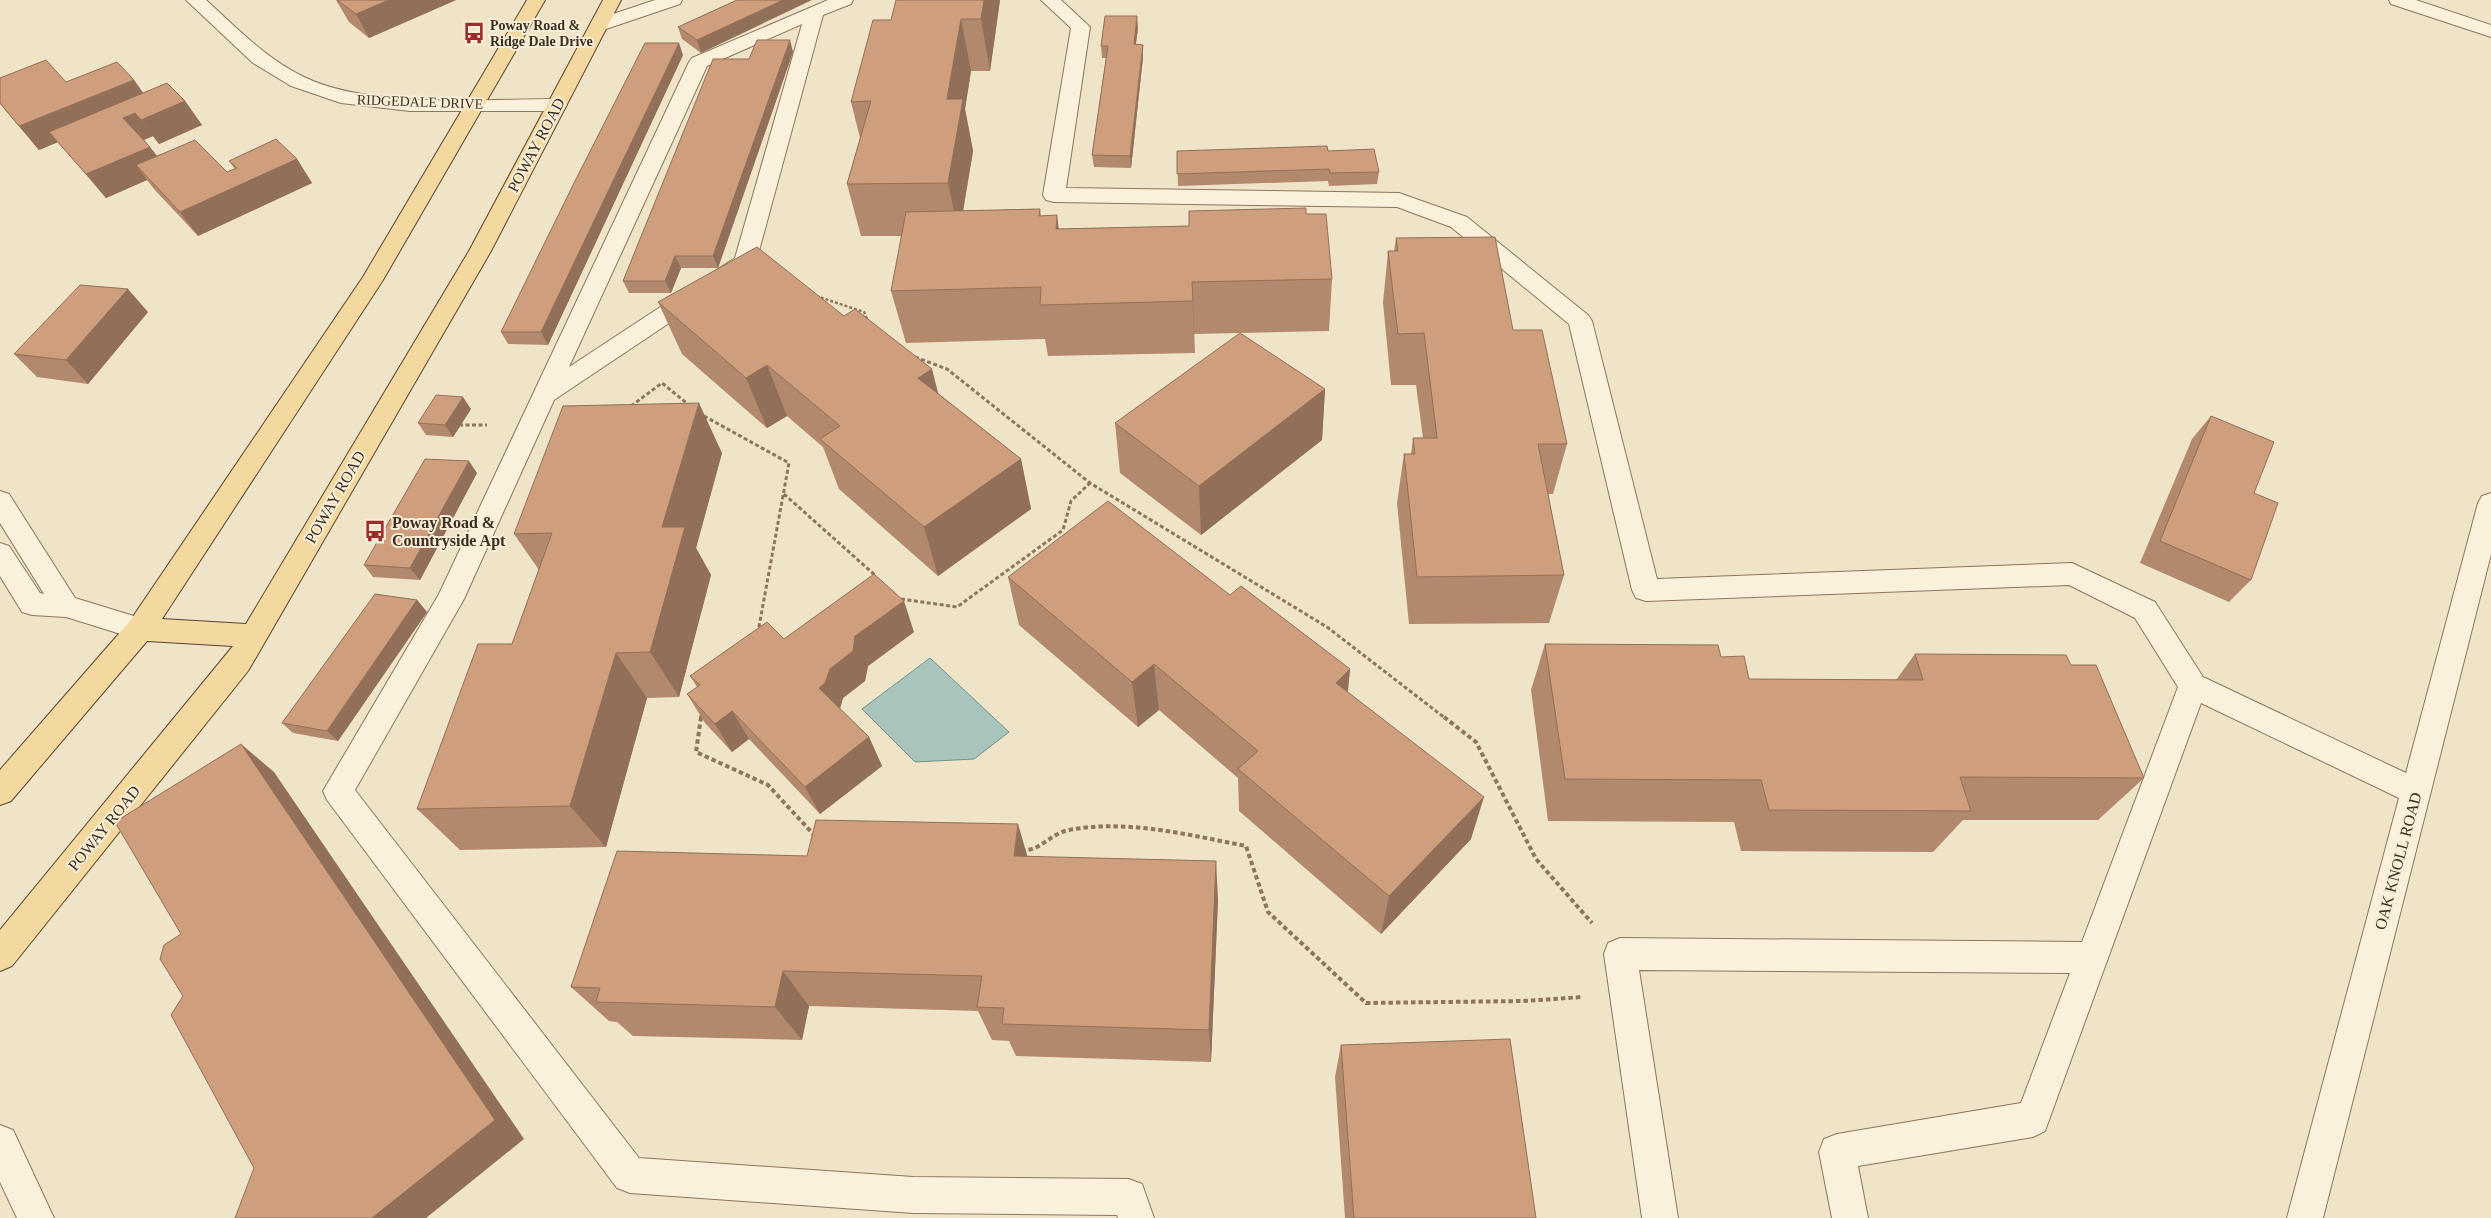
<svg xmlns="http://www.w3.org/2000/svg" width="2491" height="1218" font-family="Georgia,serif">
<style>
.water{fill:#a9c4bc;stroke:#6f938a}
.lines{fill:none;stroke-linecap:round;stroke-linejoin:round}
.minor-casing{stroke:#8d765c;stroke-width:2}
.major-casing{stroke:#5b4430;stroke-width:2}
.path-far2{stroke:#8d765c;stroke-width:2.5;stroke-dasharray:3 2;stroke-linecap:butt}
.path-far1{stroke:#8d765c;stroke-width:3;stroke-dasharray:4 2.5;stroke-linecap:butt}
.path{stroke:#8d765c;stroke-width:4;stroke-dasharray:4.5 3;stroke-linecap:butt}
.minor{fill:#faf1dc;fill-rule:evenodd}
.major{fill:#f3d9a0;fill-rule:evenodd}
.wall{fill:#b2896c}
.shaded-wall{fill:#916f58}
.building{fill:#cf9f7d;stroke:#916f58}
.labels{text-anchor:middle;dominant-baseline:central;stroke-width:4;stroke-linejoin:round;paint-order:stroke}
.far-poi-label{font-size:14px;font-weight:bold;fill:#3d2e20;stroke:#f7eed8;text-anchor:start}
.far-street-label{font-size:14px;fill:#3d2e20;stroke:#f7eed8}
.street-label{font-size:16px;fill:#3d2e20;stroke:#f7eed8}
.poi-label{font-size:16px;font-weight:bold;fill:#3d2e20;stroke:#f7eed8;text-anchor:start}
</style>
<rect width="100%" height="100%" fill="#f0e4c8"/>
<path class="water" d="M930,658L1009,732L974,759L915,762L862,709Z"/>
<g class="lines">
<g class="minor-casing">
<path id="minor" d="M186,0H206C237,28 266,59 304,77C370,109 484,99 557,99L564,101L567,105L564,109L557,111H410L341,103L291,86L253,63Z
M655,0H682L680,4L606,29H592L590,25L592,21Z
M828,0H853L851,4L823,15L756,262L753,267L554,400L464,599L355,790L639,1158L913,1177L1129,1179L1142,1184L1154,1218H1118L1117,1215L913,1213L630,1193L617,1188L327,800L323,791L439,594L689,62L692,58ZM802,24L735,258L569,367L707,66Z
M1041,0H1061L1090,27L1066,188L1399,193L1467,217L1588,315L1592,321L1657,579L2072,563L2155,602L2203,677L2406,773L2478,503L2482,496L2491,493V554L2323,1218H2287L2399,798L2201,703L2045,1131L2033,1137L1858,1166L1868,1218H1832L1819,1152L1824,1139L1837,1134L2021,1103L2070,973L1639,970L1678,1218H1642L1604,954L1608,943L1620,938L2082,942L2178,687L2135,618L2069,585L1646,601L1636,598L1632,590L1569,324L1451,227L1397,207L1054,202L1046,200L1043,195L1071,28Z
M2389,0H2416L2491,25V37L2391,4Z
M0,491L9,494L75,598L150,621L154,629L150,637L140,640L66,617L32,615L22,612L0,576V543L9,546L40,593L44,594L0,523Z
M0,1125L13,1130L54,1218H17L0,1182Z"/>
</g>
<g class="major-casing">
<path id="major" d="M527,0H545L383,280L162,619L246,624L469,251L603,0H621L491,251L248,671L12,966L0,971V930L233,646L147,641L11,801L0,805V770L130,621L363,277Z"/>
</g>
<path class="path-far2" d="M816,296L864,312L867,319"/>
<path class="path-far1" d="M866,318L867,320
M915,357L947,369L1090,483L1327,627L1445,718
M631,406L662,383L689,405
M704,416L789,463L758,632
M459,425H487
M784,494L876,576
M901,599L957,607L1063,530L1071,501L1090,483
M701,718V715"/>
<path class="path" d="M701,717L696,752L768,785L815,836
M1444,717L1476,742L1536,859L1592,923
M1021,850C1040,852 1051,833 1069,830C1127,819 1189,835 1246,846L1268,912L1366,1003L1523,1001L1582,997"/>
<use href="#minor" class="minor"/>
<use href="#major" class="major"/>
</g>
<path class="wall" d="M336,0H456L369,38L349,22Z
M737,0L701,53L682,39L678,27Z
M1000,0L990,71H971L965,109L973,151L963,211L1040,209L1041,216L1059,229L1189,226L1306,214L1332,279L1329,331L1194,334L1195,353L1048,356L1045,339L906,343L891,291L902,236H861L847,184L860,138L851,102L891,20Z
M1138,28L1136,44L1143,45V57L1131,168L1094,167L1092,155L1106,58H1102L1101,46Z
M793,52L718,268H681L671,293H629L623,281L749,59Z
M683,55L548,345L508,344L501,332Z
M134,80L143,93L185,101L202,125L159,144L153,136L144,140L157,156L227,172L235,169L229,161L297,159L312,183L198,236L154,189L147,180L106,198L58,142L39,150L0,104L66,82Z
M1177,151H1328L1379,172L1377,184L1329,186L1328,181L1178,186Z
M1396,238L1513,330L1567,444L1553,494H1548L1564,575L1549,623L1409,624L1397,503L1404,454H1411L1413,438H1423L1416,385H1391L1383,303L1388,251H1394Z
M658,302L939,394L1021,459L1031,509L938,576L839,489L823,447L787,416L767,428L682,354Z
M148,312L88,384L37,377L14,354Z
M1325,389L1322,440L1201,535L1120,473L1115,423Z
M471,409L453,437L426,435L418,423Z
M2211,416L2254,493L2251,580L2229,602L2140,563L2192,439Z
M722,453L696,548L711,575L679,697L647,698L606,847L460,850L417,809L512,644L539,570L514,534Z
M477,473L420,580L373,577L364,565Z
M1008,577L1230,595L1350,669L1348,692L1471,839L1381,934L1239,811L1238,778L1159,710L1138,727L1019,625Z
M417,600L427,612L338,741L293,733L282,723Z
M914,632L868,666L865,681L843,698L840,709L869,737L882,766L820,814L749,739L732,752L705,723L687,694L697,687L690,676L784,639Z
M1545,644L1721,657L1749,679L1896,680L1915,654L2071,665L2144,778L2098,820H1963L1933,852L1741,851L1734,822L1548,821L1531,690Z
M807,856H1027L1218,900L1211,1062L1016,1056L1009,1041L992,1040L978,1011L809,1006L802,1040L633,1036L617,1022L609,1021L571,987Z
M1341,1045L1536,1218H1345L1335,1077Z"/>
<path class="shaded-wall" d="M389,0H456L369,38L356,14Z
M783,0H812L701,53L697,40Z
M984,0H1000L990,71L981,19Z
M1137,16L1138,28L1134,57V44Z
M961,19L971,71L965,109L973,151L959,235L948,183L947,99Z
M790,40L793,52L718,268L713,256Z
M679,43L683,55L548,345L541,332Z
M1143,45V57L1131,168L1130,156Z
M134,80L151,104L49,132L58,142L39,150L19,126Z
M185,101L202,125L159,144L141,120Z
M135,113L153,136L141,141L123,118Z
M150,147L168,170L136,165L147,180L106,198L86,174Z
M297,159L312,183L198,236L180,212Z
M1057,215L1064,268L1056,229Z
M675,256L681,268L671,293L665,281Z
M1192,282L1194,334L1195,353L1193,301Z
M128,289L148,312L88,384L66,360Z
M767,365L787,416L767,428L746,378Z
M932,369L945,420L918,378Z
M1325,389L1322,440L1201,535L1199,486Z
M463,397L471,409L453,437L445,425Z
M699,403L722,453L696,548L711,575L679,697L650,652L662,527Z
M1021,459L1031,509L938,576L924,527Z
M469,461L477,473L420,580L410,568Z
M417,600L427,612L338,741L327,731Z
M904,601L914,632L868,666L865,681L843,698L839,712L819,688L830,669L855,636Z
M616,653L647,698L606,847L570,806Z
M1154,664L1159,710L1138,727L1132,682Z
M1350,669L1345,714L1336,683Z
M732,711L749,739L732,752L715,724Z
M869,737L882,766L820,814L805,787Z
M241,744L274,772L524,1139L426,1218H372Z
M1484,797L1471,839L1381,934L1389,896Z
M1018,824L1030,865L1014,856Z
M1216,861L1218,900L1211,1062L1209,1030Z
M783,971L809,1006L802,1040L775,1007Z"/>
<path class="building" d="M337,0H389L356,14Z
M737,0H783L697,40L678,27Z
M896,0H984L981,19H961L947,99H963L948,183L847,184L871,101L851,102L873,20H891Z
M1105,16H1137L1134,44L1143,45L1130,156L1092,155L1108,46H1101Z
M757,40H790L713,256H675L665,281H623L713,59H749Z
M645,43H679L541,332H501L575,181Z
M46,60L66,82L117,62L134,80L19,126L0,103V78Z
M167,83L185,101L141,120L135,113L123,118L150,147L86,174L49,132Z
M276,139L297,159L180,212L136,165L195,140L227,172L237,168L229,161Z
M1327,146L1328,151L1374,149L1379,172L1330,173L1329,169L1177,174V151Z
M1306,208V214H1326L1332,279L1192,282L1193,301L1040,305L1041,287L891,291L906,212L1040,209L1039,216L1057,215L1056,229L1189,226V211Z
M1495,237L1513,330H1542L1567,444H1538L1564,575L1417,577L1404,454H1415L1413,438H1437L1424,333L1398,334L1388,251H1398L1396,238Z
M757,247L844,316L855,309L932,369L918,378L1021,459L924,527L820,439L840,426L767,365L746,378L658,302Z
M80,285L128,289L66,360L14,354Z
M1240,333L1325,389L1199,486L1115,423Z
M436,395L463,397L445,425L418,423Z
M699,403L662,527H685L650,652L616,653L570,806L417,809L478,644H512L552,533L514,534L563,406Z
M2211,416L2274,442L2254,493L2278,503L2251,580L2160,541Z
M425,459L469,461L410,568L364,565Z
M1108,501L1230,595L1241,586L1350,669L1336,683L1484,797L1389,896L1238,769L1258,751L1154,664L1132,682L1008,577Z
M874,574L904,601L855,636L853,651L830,669L825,683L819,688L869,737L805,787L732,711L715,724L687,694L700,685L690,676L767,622L784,639Z
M375,594L417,600L327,731L282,723Z
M1545,644L1718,645L1721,657L1744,656L1749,679L1923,680L1915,654L2066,655L2071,665H2096L2144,778L1960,777L1971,811L1769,810L1761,780L1565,779Z
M241,744L495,1120L372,1218H235L254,1168L171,1015L183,996L160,959L164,945L181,934L115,822Z
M816,820L1018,824L1014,856L1216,861L1209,1030L1002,1024L1004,1008L977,1007L982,976L783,971L775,1007L596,1002L600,988L571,987L617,851L807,856Z
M1510,1039L1536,1218H1354L1341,1045Z"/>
<defs>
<g id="bus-bare" transform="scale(1.725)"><path d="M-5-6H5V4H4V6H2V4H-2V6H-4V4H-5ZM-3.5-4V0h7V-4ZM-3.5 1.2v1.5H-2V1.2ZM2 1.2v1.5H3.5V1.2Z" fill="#9e2a2b" stroke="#f7eed8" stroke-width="2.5" paint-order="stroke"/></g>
</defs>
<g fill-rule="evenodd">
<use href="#bus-bare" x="474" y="33"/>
<use href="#bus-bare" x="375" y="531"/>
</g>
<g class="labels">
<g class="far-poi-label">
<text x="490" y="25">Poway Road &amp;<tspan x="490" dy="16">Ridge Dale Drive</tspan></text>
</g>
<g class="far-street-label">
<text transform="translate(420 102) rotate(2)">RIDGEDALE DRIVE</text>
</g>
<g class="street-label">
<text transform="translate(536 145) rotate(-62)">POWAY ROAD</text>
<text transform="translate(335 497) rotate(-60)">POWAY ROAD</text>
<text transform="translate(104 828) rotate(-51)">POWAY ROAD</text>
<text transform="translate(2398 861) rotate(-75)">OAK KNOLL ROAD</text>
</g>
<g class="poi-label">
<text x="392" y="522">Poway Road &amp;<tspan x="392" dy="18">Countryside Apt</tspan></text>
</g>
</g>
</svg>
